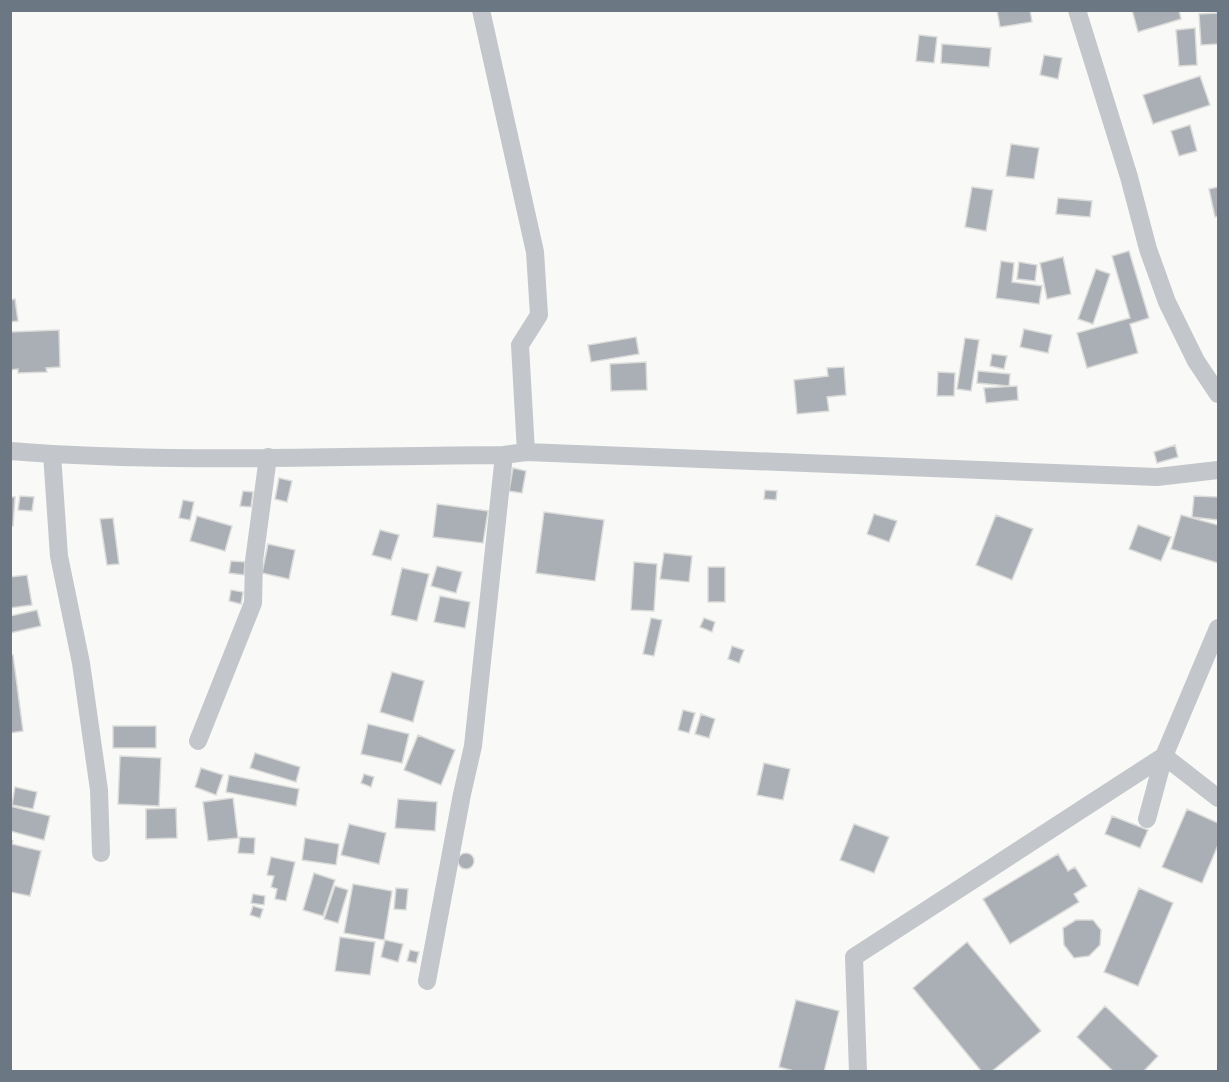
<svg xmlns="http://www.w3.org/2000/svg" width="1229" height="1082" font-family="Montserrat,sans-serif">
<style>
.building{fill:#a9afb5;stroke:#dbdbd9;stroke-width:1.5}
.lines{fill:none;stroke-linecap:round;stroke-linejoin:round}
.minor{stroke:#c3c6ca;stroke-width:18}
</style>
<rect width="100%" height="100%" fill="#f9f9f7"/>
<path class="building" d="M997,10H1030L1032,22L1000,27Z
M1132,10H1179L1181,19L1138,32Z
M1218,13V44L1201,45L1199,14Z
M1195,28L1197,65L1179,66L1176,30Z
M919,35L937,37L934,63L916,61Z
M942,44L991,48L989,67L941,63Z
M1044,55L1062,58L1058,79L1040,75Z
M1200,76L1210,105L1153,124L1143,95Z
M1190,125L1197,151L1179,156L1171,131Z
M1011,144L1039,148L1034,179L1006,176Z
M972,187L993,190L986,231L965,227Z
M1218,187V216L1215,217L1209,189Z
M1058,198L1092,201L1090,217L1056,214Z
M1129,251L1149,318L1130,324L1138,353L1087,368L1077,333L1130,318L1112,256Z
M1063,257L1071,294L1047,299L1040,263Z
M1001,261L1014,263L1012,282L1042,286L1039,304L996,298Z
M1019,262L1037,265L1035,281L1017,279Z
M1096,269L1110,274L1093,324L1078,319Z
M15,299L18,321L10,322V300Z
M1024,329L1052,335L1048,353L1020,347Z
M59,330L60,367L46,368L47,372L18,373V369L10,370V332Z
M636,337L639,354L591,362L588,345Z
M965,338L979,340L971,391L957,389Z
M992,354L1007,356L1004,369L990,366Z
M646,362L647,390L611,391L610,364Z
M844,367L846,395L827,397L829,411L797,414L794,380L828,376L827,368Z
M978,371L1010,374L1009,386L977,383Z
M938,372L955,373L954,396H937Z
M1017,386L1018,400L986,403L984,388Z
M1175,445L1178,457L1157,463L1154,452Z
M513,468L526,471L522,493L509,491Z
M279,478L292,481L287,502L275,499Z
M765,490L777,491L776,500L764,499Z
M243,491L253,492L251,507L240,506Z
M20,496L34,497L32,511L18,510Z
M1194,496L1218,497V520L1192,517Z
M10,497H15L13,526H10Z
M183,500L194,502L190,520L179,518Z
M437,504L488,511L483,543L433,537Z
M544,512L604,520L595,581L536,573Z
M874,514L897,521L889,542L867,534Z
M996,515L1033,529L1012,580L976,565Z
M1181,515L1218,525V563L1171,549Z
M197,516L232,526L225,551L190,541Z
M113,518L119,564L107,565L100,519Z
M1138,525L1171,537L1161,561L1129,549Z
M380,530L399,535L391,560L372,555Z
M268,544L295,550L289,579L262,573Z
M664,553L692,556L689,582L660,579Z
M231,561L245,562L244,575L229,573Z
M634,562L657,564L654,611L631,610Z
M437,566L462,572L456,593L431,586Z
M708,567H725V602H708Z
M402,568L429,574L417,621L391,615Z
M27,575L32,605L10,608V577Z
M231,590L243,592L241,604L229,601Z
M440,596L470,602L465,628L434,622Z
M37,610L41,626L10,633V616Z
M651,618L662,620L654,656L643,654Z
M704,618L715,622L712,632L700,627Z
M732,646L744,650L739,663L728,659Z
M10,655H13L23,731L10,733Z
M392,672L424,681L413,722L380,712Z
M683,710L695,713L689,733L678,730Z
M701,714L715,719L709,738L695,734Z
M368,724L409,734L402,763L361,754Z
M113,726H156V748H113Z
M418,735L455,750L441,785L404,770Z
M255,753L300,767L296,782L250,768Z
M120,756L161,758L159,806L118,804Z
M764,763L790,769L783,800L757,795Z
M201,768L223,775L216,795L195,787Z
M364,774L374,777L371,787L361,783Z
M229,775L299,789L296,806L226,792Z
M15,787L37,792L33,809L12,805Z
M233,798L238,838L208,841L203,802Z
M398,799L437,802L435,831L395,828Z
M10,806L50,816L44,840L10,831Z
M176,808L177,838L146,839V809Z
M1187,809L1218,823V845L1202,883L1162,867Z
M1112,816L1148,830L1140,848L1105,834Z
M349,824L386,833L379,864L341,855Z
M854,824L889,837L874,873L840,860Z
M240,837L255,838L254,854L238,853Z
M305,838L339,844L336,865L302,860Z
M10,840L13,841L12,844L41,851L30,896L10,892Z
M458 861a8 8 0 1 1 16 0a8 8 0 1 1-16 0Z
M1058,854L1068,871L1075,867L1087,886L1074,894L1079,902L1010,944L983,899Z
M271,857L295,862L286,901L275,899L277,889L271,887L274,876L267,875Z
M314,873L335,880L323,916L303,910Z
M353,884L392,891L384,940L344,933Z
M335,886L348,890L338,923L324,919Z
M396,888L408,889L406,910L394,909Z
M1139,888L1173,903L1138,986L1104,972Z
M253,894L265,896L264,905L251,903Z
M253,906L263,909L260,918L250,915Z
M1076,920H1093L1101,930L1100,945L1089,956L1074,958L1064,945L1063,928Z
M340,937L375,942L370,975L335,971Z
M385,940L403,944L398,962L381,957Z
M967,942L1041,1031L991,1072H982L913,988Z
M410,950L419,952L416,963L407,961Z
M796,1000L839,1011L824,1072H798L779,1067Z
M1105,1006L1158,1056L1143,1072H1114L1077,1037Z"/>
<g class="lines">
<path class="minor" d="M481,10L535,252L539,315L520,345L526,452
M1077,10L1129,177L1148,249L1167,302L1196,361L1218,394
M10,451C174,464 340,456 504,455L526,452L1157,477L1218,470
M52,454L59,556L81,663L99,790L101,853
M198,741L253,603L254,561L268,457
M1147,819L1164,756L1218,628
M427,981L462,794L473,746L504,455
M858,1072L854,957L1164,756L1218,798"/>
</g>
<rect width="1229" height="1082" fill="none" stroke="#6b7884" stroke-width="24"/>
</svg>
